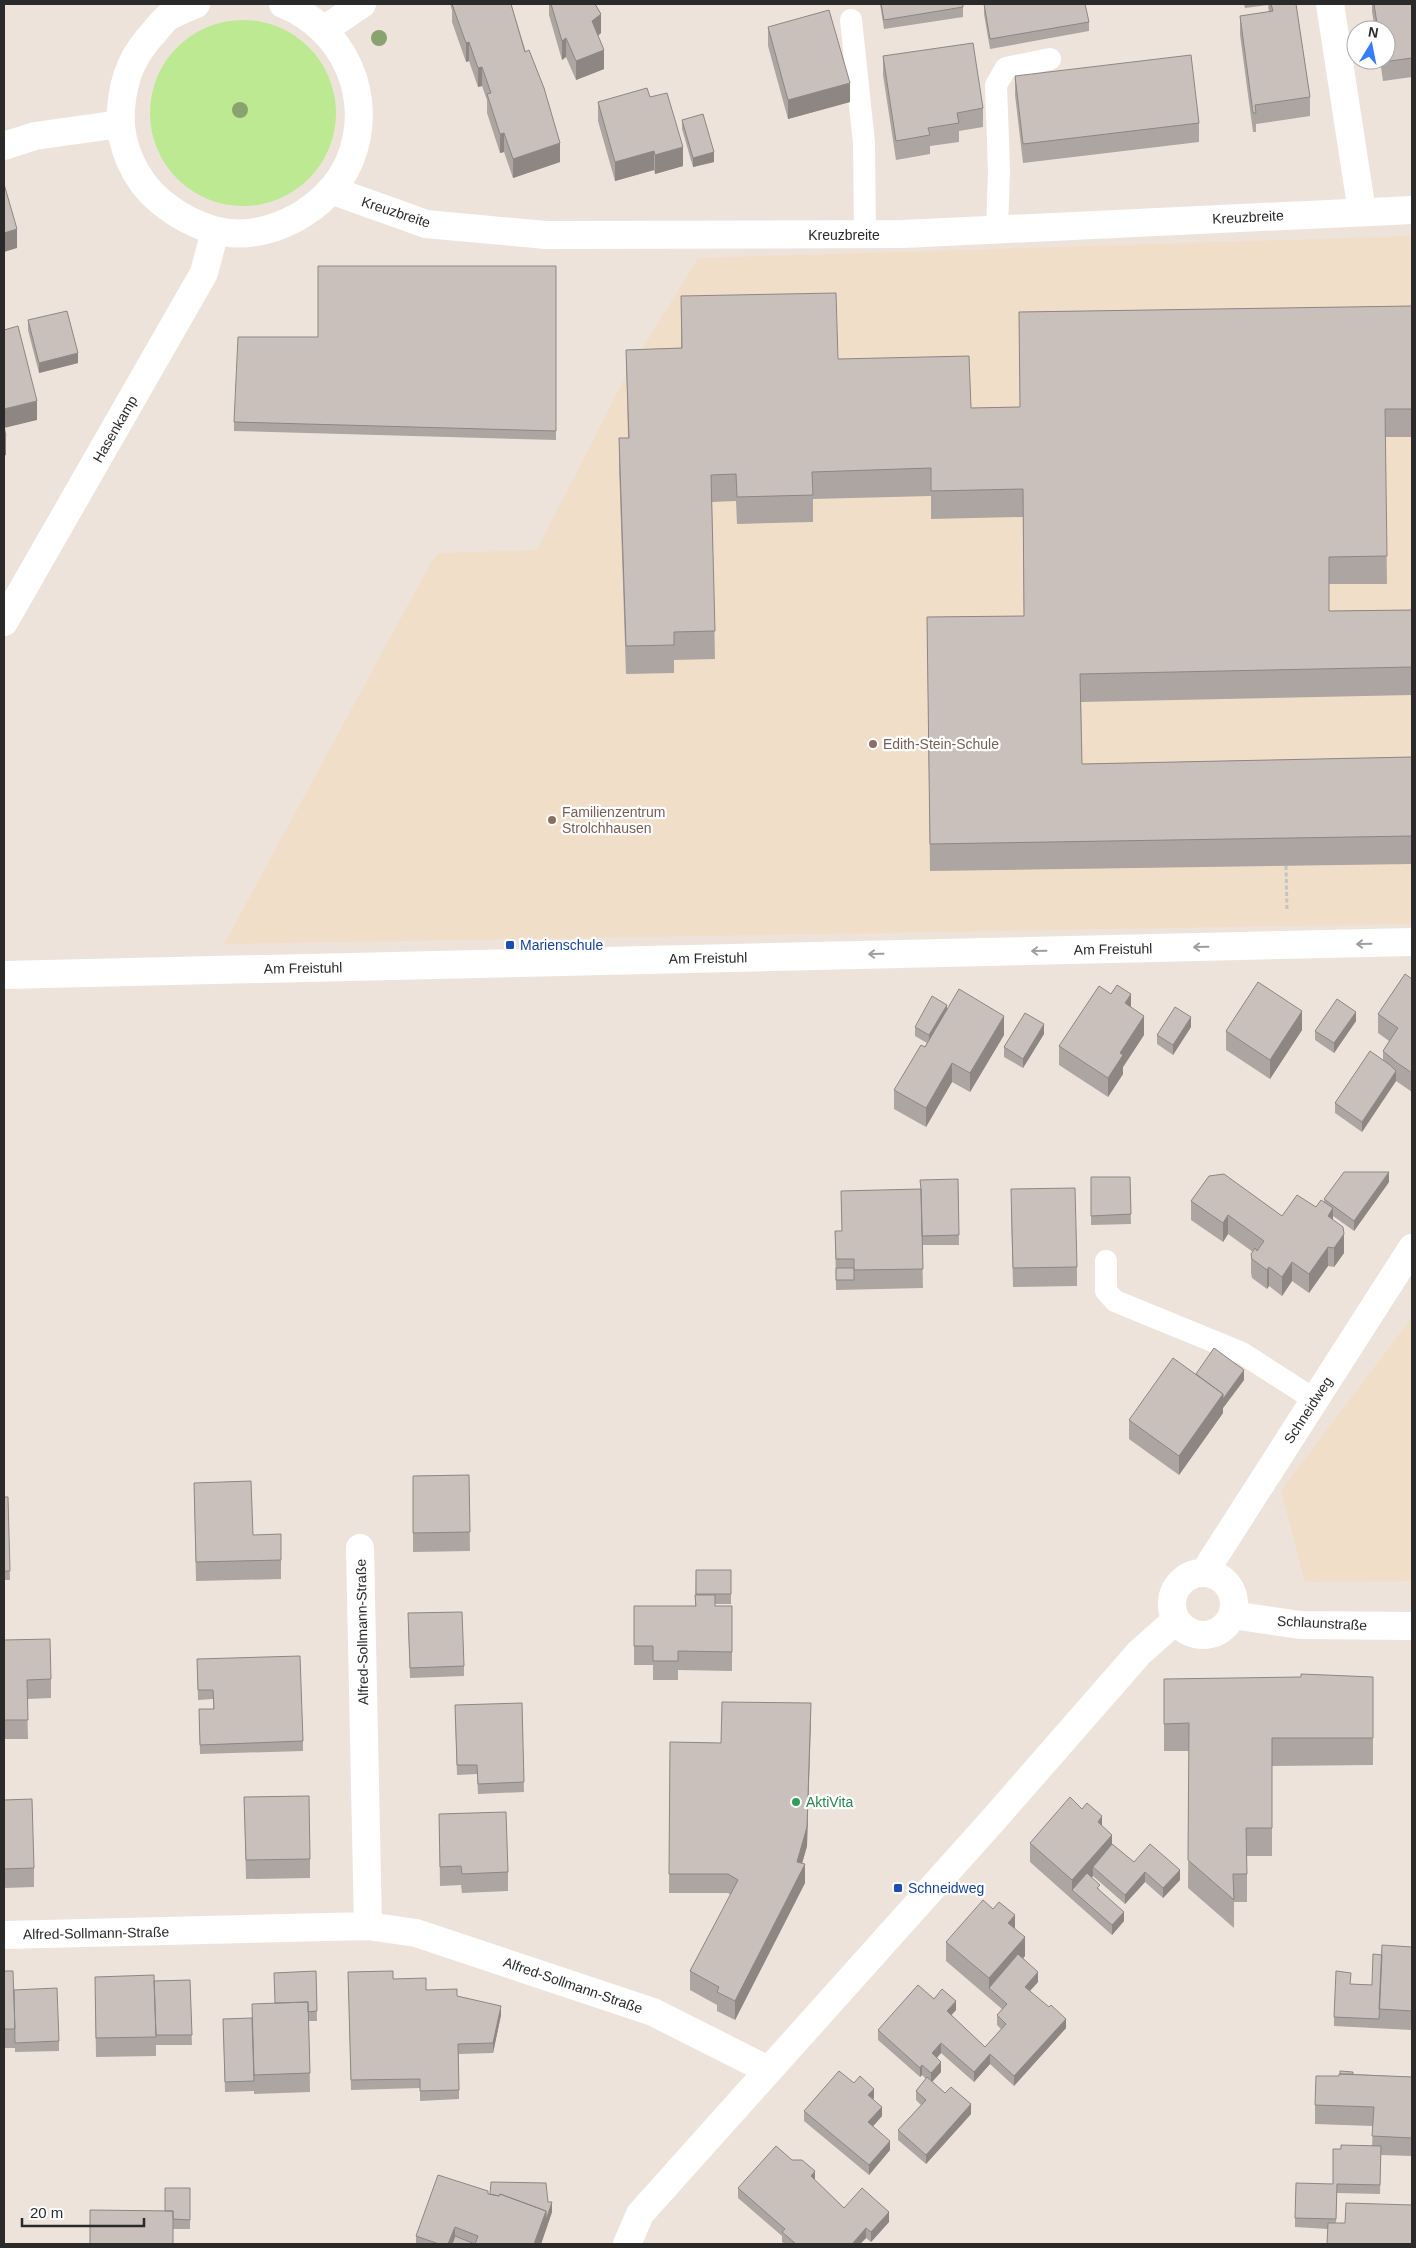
<svg xmlns="http://www.w3.org/2000/svg" width="1416" height="2248" font-family="Helvetica,sans-serif">
<style>
.education{fill:#f1dec9}
.green{fill:#bde993}
.lines{fill:none;stroke-linecap:round;stroke-linejoin:round}
.path{stroke:#c3c3c3;stroke-width:3;stroke-dasharray:4 2.5;stroke-linecap:butt}
.service{stroke:#fff;stroke-width:22}
.minor{stroke:#fff;stroke-width:28}
.tree{fill:#88a36e}
.wall{fill:#ada5a1}
.shaded-wall{fill:#8d8683}
.building{fill:#c9c0bb;stroke:#8d8683}
.oneway{stroke:#9f9f9f}
.education-dot{fill:#8d6e63;stroke:#fff;stroke-width:2}
.transit-dot{fill:#1a4fb4;stroke:#fff;stroke-width:2}
.leisure-dot{fill:#2e9e5b;stroke:#fff;stroke-width:2}
.labels{text-anchor:middle;dominant-baseline:central;stroke-width:4.5;stroke-linejoin:round;paint-order:stroke}
.street-label{font-size:14px;fill:#2a2a2a;stroke:#fff}
.education-label{font-size:14px;fill:#785e54;stroke:#fff;text-anchor:start}
.transit-label{font-size:14px;fill:#164399;stroke:#fff;text-anchor:start}
.leisure-label{font-size:14px;fill:#27864d;stroke:#fff;text-anchor:start}
</style>
<rect width="100%" height="100%" fill="#eee3db"/>
<path class="education" d="M1412,236V924L224,944L430,564L439,553L537,550L626,375L698,258Z
M1412,1317V1581L1305,1582L1281,1491Z"/>
<path class="green" d="M150 113a93 93 0 1 1 186 0a93 93 0 1 1-186 0Z"/>
<g class="lines">
<path class="path" d="M1286,866L1287,910"/>
<path class="service" d="M851,20L864,143L865,235
M997,229L999,171L996,85L1006,68L1050,59
M1106,1261V1291L1115,1301L1242,1353L1315,1400"/>
<path class="minor" d="M196,4C187,8 176,12 168,17C164,20 159,26 155,31C133,55 124,75 121,108C118,143 134,180 161,202C177,215 193,224 213,230C266,245 330,209 350,160C375,98 345,29 283,4
M1330,4L1362,212
M325,29L362,4
M4,146L35,136L120,124
M331,190L426,224L546,235L903,234L1412,210
M4,622L204,273L215,231
M4,975L1412,942
M360,1548L368,1926
M1207,1573L1209,1565L1412,1248
M1172 1604a31 31 0 1 1 62 0a31 31 0 1 1-62 0Z
M1232,1615L1300,1625L1412,1626
M4,1935L368,1926L416,1933L653,2012L768,2070
M627,2244L640,2214L994,1819L1139,1653L1176,1620"/>
</g>
<g class="tree">
<circle cx="379" cy="38" r="8"/>
<circle cx="240" cy="110" r="8"/>
</g>
<path class="wall" d="M450,4H511L560,162L513,178L504,152L500,153L487,113V100L482,86L478,87L469,61L466,62L452,22V10Z
M549,4H595L601,33L598,36L604,69L576,80L566,57L562,60L549,15Z
M880,4H963V17L884,29Z
M984,4L1089,22V31L990,49L984,14Z
M1244,4H1296L1310,97V116L1256,124V132H1253L1240,35V16L1269,12L1268,5L1245,8Z
M1372,4H1412V77L1383,81L1380,60H1386V30H1375L1372,12Z
M768,27L850,102L788,119L768,46Z
M883,56L983,108V127L959,131V142L930,146V154L896,160L883,75Z
M1015,76L1199,123V142L1023,163L1015,95Z
M650,97L683,166L655,174L654,170L615,181L598,121V102Z
M682,120L714,162L693,167L682,129Z
M556,266V440L234,431V422L318,337Z
M681,296L838,359L971,408L1020,407L1019,312L1412,306V437H1385L1387,584H1329V611L1412,610V695L1081,702L1082,764L1412,757V864L930,871L927,617L1024,616L1023,517L931,519V496L813,499V522L737,524L736,501L712,502L715,659L674,660V673L626,674L619,466V438H628L626,350L681,348Z
M28,320L78,363L39,373L28,330Z
M1412,979V1092L1396,1081L1362,1132L1335,1113V1103L1383,1060V1051L1389,1041L1378,1033V1014Z
M1131,1007L1144,1035L1123,1067V1074L1108,1097L1059,1065V1046Z
M947,1009L1004,1035L970,1092L952,1082L926,1127L894,1109V1090L927,1043L915,1036V1027Z
M1356,1021L1334,1053L1315,1040V1031Z
M1191,1027L1173,1055L1157,1044V1035Z
M1302,1030L1270,1079L1226,1050V1031Z
M1044,1034L1023,1068L1004,1057V1047Z
M1091,1177H1130L1131,1224L1091,1225Z
M958,1179L959,1245H922L923,1288L836,1290L835,1231H841Z
M1389,1182L1354,1231L1333,1216V1220L1344,1253L1334,1267L1328,1266L1309,1293L1292,1281L1282,1296L1269,1286L1267,1289L1252,1278L1251,1273V1254L1253,1252L1228,1234L1223,1242L1191,1220V1201L1282,1216L1316,1207L1324,1202V1199Z
M1011,1208L1077,1267V1286L1013,1287Z
M1196,1374L1244,1380L1223,1408V1413L1179,1475L1129,1439V1420Z
M469,1475L470,1551L413,1552V1476Z
M194,1483L281,1560V1579L196,1581Z
M4,1497H8L10,1580H4Z
M696,1570H731V1604H715V1606H732V1671L678,1670V1680H653V1665H634V1606H695Z
M408,1623L464,1666V1676L410,1678Z
M4,1640L51,1679V1698L27,1699L28,1739H4Z
M197,1659L303,1741V1751L200,1754L199,1709H213V1699L198,1700Z
M1373,1677V1765L1272,1766V1856H1247V1902H1234V1928L1188,1888L1189,1751H1164V1679Z
M522,1703L524,1792L478,1794L477,1774L457,1775L455,1714Z
M811,1722L807,1846L802,1864L805,1883L735,2020L717,2011V2005L690,1990V1971L731,1895L728,1893H669L670,1742L721,1743Z
M244,1797L310,1859V1878L246,1879Z
M4,1800L34,1868V1887L4,1888Z
M439,1814L508,1872V1891L462,1893L461,1885L440,1886Z
M1102,1826L1112,1844L1134,1862L1180,1880L1163,1898L1145,1882L1125,1904L1093,1876L1092,1877L1100,1891L1124,1921L1112,1935L1030,1862V1843Z
M1015,1929L1025,1956L1023,1958L1038,1982L1030,1991L1066,2028L1014,2086L990,2064L974,2082L941,2053L937,2058L941,2072L932,2082L971,2114L926,2164L898,2140V2130L921,2105L916,2100V2091L926,2079L922,2075L920,2077L878,2040V2030L934,1999L956,2010L951,2015L985,2047L1001,2029L997,2025V2015L1002,2009L946,1961V1942Z
M1412,1947V2030L1334,2026V2017L1351,1984L1372,1985L1382,1955Z
M4,1971L14,1990L59,2041V2051L15,2052V2048H4Z
M316,1971L317,2021H309L310,2092L254,2094V2091L225,2092L223,2019L252,2022Z
M348,1972L393,1979L426,1990L457,1996L501,2015L493,2053L459,2054V2099L420,2101V2088L351,2090Z
M190,1980L192,2045H156V2056L96,2057L95,1996L154,1981Z
M1353,2074L1412,2077V2156L1381,2155L1380,2194L1337,2193L1336,2223H1345L1412,2205L1328,2229L1295,2227V2218L1333,2184L1341,2149L1372,2146L1373,2126L1315,2124V2105L1339,2076Z
M854,2083L874,2098L873,2100L882,2116L873,2126L890,2150L869,2175L804,2121V2111Z
M815,2180L844,2208L889,2222L871,2242L866,2238L860,2244H785L782,2242V2236L738,2198V2188Z
M190,2188V2229H173L165,2211Z
M488,2194L548,2202L552,2212L541,2244H416V2236Z"/>
<path class="shaded-wall" d="M601,14V33L592,40V21Z
M566,38V57L562,60V41Z
M469,42V61L466,62V43Z
M604,50V69L576,80V61Z
M482,67V86L478,87V68Z
M850,83V102L788,119V100Z
M504,133V152L500,153V134Z
M560,143V162L513,178V159Z
M683,147V166L655,174V155Z
M654,151V170L615,181V162Z
M714,152V162L693,167V158Z
M17,229V248L4,252V233Z
M78,353V363L39,373V363Z
M37,401V420L4,428V409Z
M6,436V455L4,456V437Z
M1131,994V1013L1125,1003Z
M947,1005V1015L929,1045V1035Z
M1302,1011V1030L1270,1079V1060Z
M1356,1012V1021L1334,1053V1043Z
M1004,1016V1035L970,1092V1073Z
M1144,1016V1035L1123,1067V1074L1108,1097V1078L1120,1053Z
M1191,1017V1027L1173,1055V1045Z
M1044,1024V1034L1023,1068V1059Z
M952,1063V1082L926,1127V1108Z
M1396,1071V1081L1362,1132V1122Z
M1389,1172V1182L1354,1231V1221Z
M1333,1208V1227L1328,1216Z
M1228,1215V1234L1223,1242V1223Z
M1344,1234V1253L1334,1267V1248Z
M1328,1247V1266L1309,1293V1274Z
M1292,1262V1281L1282,1296V1277Z
M1269,1267V1286L1267,1289V1270Z
M1244,1370V1380L1223,1408V1413L1179,1475V1456L1223,1394Z
M811,1703L807,1846L798,1877L805,1864V1883L735,2020V2001L797,1862Z
M1102,1816V1835L1098,1822Z
M1112,1835V1854L1093,1867V1876L1077,1894L1072,1890V1899V1880Z
M1180,1870V1880L1163,1898V1888Z
M1145,1872V1882L1125,1904V1895Z
M1124,1912V1921L1112,1935V1925Z
M1015,1915V1934L1008,1923Z
M1025,1937V1956L993,1992L989,1988V1978Z
M1038,1972V1982L1025,1996V1987Z
M956,2001V2010L947,2020V2011Z
M501,2006V2015L493,2053V2043Z
M1066,2019V2028L1014,2086V2076Z
M941,2043V2053L932,2063V2053Z
M990,2054V2064L974,2082V2072Z
M941,2062V2072L931,2083V2073Z
M922,2065V2075L920,2077V2068Z
M874,2089V2098L868,2105V2095Z
M971,2104V2114L926,2164V2155Z
M882,2107V2116L868,2132V2122Z
M890,2141V2150L869,2175V2165Z
M815,2171V2181L811,2176Z
M552,2202V2212L541,2244H534L546,2211Z
M889,2212V2222L871,2242V2232Z
M455,2227V2244H448Z
M866,2228V2238L860,2244H852Z"/>
<path class="building" d="M452,4H511L525,52L529,50L544,88L560,143L513,159L504,133L500,134L487,94L491,93L482,67L478,68L469,42L466,43Z
M551,4H595L601,14L592,21L604,50L576,61L566,38L562,41Z
M881,4H963V7L884,20Z
M984,4H1085L1089,22L990,39Z
M1271,4H1296L1310,97L1255,105L1256,113H1253L1240,16L1273,11Z
M1374,4H1412V58L1383,62V60H1386V30H1378Z
M829,10L850,83L788,100L768,27Z
M973,43L983,108L957,113L959,123L928,128L930,135L896,141L883,56Z
M1191,55L1199,123L1023,144L1015,76Z
M647,88L650,97L667,93L683,147L655,155L654,151L615,162L598,102Z
M703,114L714,152L693,158L682,120Z
M4,184L17,229L4,233Z
M318,266H556V431L234,422L238,337H318Z
M836,293L838,359L969,356L971,408L1020,407L1019,312L1412,306V409H1385L1387,556L1329,557V611L1412,610V667L1080,674L1082,764L1412,757V836L930,844L927,617L1024,616L1023,489L931,491V468L812,472L813,495L737,497L736,474L711,475L715,631L674,632V645L626,646L619,438H629L626,350L682,348L681,296Z
M67,311L78,353L39,363L28,320Z
M18,326L37,401L4,409V330Z
M4,426L6,436L4,437Z
M1405,974L1412,979V1073L1396,1062L1383,1051L1398,1028L1378,1014Z
M1258,982L1302,1011L1270,1060L1226,1031Z
M1117,985L1131,994L1125,1003L1144,1016L1120,1053L1123,1055L1108,1078L1059,1046L1099,986L1111,994Z
M959,989L1004,1016L970,1073L952,1063L926,1108L894,1090L921,1045L925,1047Z
M932,996L947,1005L929,1035L915,1027Z
M1337,999L1356,1012L1334,1043L1315,1031Z
M1175,1007L1191,1017L1173,1045L1157,1035Z
M1025,1013L1044,1024L1023,1059L1004,1047Z
M1370,1051L1390,1065L1396,1071L1362,1122L1335,1103Z
M1344,1172H1389L1354,1221L1324,1199Z
M1224,1174L1282,1216L1297,1195L1316,1207L1321,1200L1333,1208L1328,1216L1343,1227L1344,1234L1334,1248L1328,1247L1309,1274L1292,1262L1282,1277L1269,1267L1267,1270L1252,1259L1251,1254L1255,1248L1257,1251L1264,1241L1228,1215L1223,1223L1191,1201L1209,1176Z
M1091,1177H1130L1131,1214L1091,1216Z
M958,1179L959,1235L922,1236L921,1189L920,1180Z
M1075,1188L1077,1267L1013,1268L1011,1189Z
M921,1189L923,1269L854,1270V1259H836L835,1231H842L841,1191Z
M836,1268H854V1280H836Z
M1214,1348L1244,1370L1223,1399V1394L1196,1374Z
M1173,1358L1223,1394L1179,1456L1129,1420Z
M469,1475L470,1532L413,1533V1476Z
M251,1481L253,1535L281,1534V1560L196,1562L194,1483Z
M4,1497H8L10,1571H4Z
M696,1570H731V1594H696Z
M695,1595H715V1606H732V1652L678,1651V1661H653V1646H634V1606H696Z
M462,1612L464,1666L410,1668L408,1613Z
M50,1639L51,1679L27,1680L28,1720H4V1640Z
M300,1656L303,1741L200,1745L199,1709H214L213,1690H198L197,1659Z
M1301,1674L1373,1677V1738H1272V1828H1246L1247,1874H1233L1234,1900L1188,1860L1189,1723L1164,1724V1679L1301,1677Z
M722,1702L811,1703L807,1827L797,1862L805,1864L735,2001L717,1992L719,1987L690,1971L738,1880L728,1874H669L670,1742L721,1743Z
M522,1703L524,1782L478,1784L477,1765H457L455,1705Z
M309,1796L310,1859L246,1860L244,1797Z
M1070,1797L1082,1809L1087,1803L1102,1816L1098,1822L1112,1835L1072,1880L1030,1843Z
M32,1799L34,1868L4,1869V1800Z
M506,1812L508,1872L462,1874L461,1866L440,1867L439,1814Z
M1112,1844L1134,1862L1150,1844L1180,1870L1163,1888L1145,1872L1125,1895L1093,1867Z
M1087,1873L1100,1885L1097,1888L1124,1912L1112,1925L1072,1890Z
M983,1900L993,1909L999,1902L1015,1915L1008,1923L1025,1937L989,1978L946,1942Z
M1382,1945L1412,1947V2011L1379,2009Z
M1018,1954L1038,1972L1025,1987L1049,2007L1051,2005L1066,2019L1014,2076L990,2054L974,2072L941,2043L932,2053L941,2062L931,2073L922,2065L920,2068L878,2030L918,1985L934,1999L942,1989L956,2001L947,2011L985,2047L1006,2024L997,2015L1007,2004L989,1988Z
M1373,1954L1382,1955L1379,2019L1334,2017L1336,1971L1351,1973L1350,1984L1372,1985Z
M4,1971H13L15,2029H4Z
M316,1971L317,2011L308,2012V2002L275,2003L274,1973Z
M393,1971V1979L426,1978V1990L457,1989V1996L501,2006L493,2043L458,2044L459,2090L420,2091V2079L351,2080L348,1972Z
M154,1975L156,2037L96,2038L95,1977Z
M190,1980L192,2035H156L154,1981Z
M57,1988L59,2041L15,2043L14,1990Z
M308,2002L310,2073L254,2075L252,2004Z
M252,2018L254,2081L225,2082L223,2019Z
M839,2071L854,2083L860,2076L874,2089L868,2095L882,2107L868,2122L890,2141L869,2165L804,2111Z
M1340,2071L1353,2072V2074H1340Z
M1339,2074L1412,2077V2138L1372,2136L1374,2107L1315,2105L1316,2076H1339Z
M927,2077L945,2093L951,2087L971,2104L926,2155L898,2130L926,2100L916,2091Z
M1341,2145L1381,2146L1380,2185L1337,2184L1336,2219L1295,2218L1296,2183L1333,2184V2149H1341Z
M776,2146L792,2160H802L815,2171L811,2176L844,2208L862,2188L889,2212L871,2232L866,2228L852,2244H796L782,2232L785,2229L738,2188Z
M438,2175L488,2191V2194L499,2196L500,2194L546,2211L534,2244H475L478,2236L455,2227L448,2244H439L416,2236Z
M491,2182L546,2183L548,2202H552L546,2220V2211L500,2194L499,2196L490,2194Z
M165,2188H190V2220L173,2219V2211H165Z
M1346,2203L1412,2205V2244H1327L1328,2223H1345Z
M90,2210L173,2211V2244H90Z
M455,2236L475,2244H452Z"/>
<defs><path id="oneway-shaft" d="M-6 0H5M1.5-3L5.5 0L1.5 3" fill="none" stroke-width="1.6" stroke-linecap="round" stroke-linejoin="round" transform="scale(1.25)"/></defs>
<g class="oneway">
<use href="#oneway-shaft" transform="translate(1364 944) rotate(179)"/>
<use href="#oneway-shaft" transform="translate(1201 947) rotate(179)"/>
<use href="#oneway-shaft" transform="translate(1039 951) rotate(179)"/>
<use href="#oneway-shaft" transform="translate(876 954) rotate(179)"/>
</g>
<g class="education-dot">
<circle cx="873" cy="744" r="5"/>
<circle cx="552" cy="820" r="5"/>
</g>
<g class="transit-dot">
<rect x="505" y="940" width="10" height="10" rx="2.5"/>
<rect x="893" y="1883" width="10" height="10" rx="2.5"/>
</g>
<circle class="leisure-dot" cx="796" cy="1802" r="5"/>
<g class="labels">
<g class="street-label">
<text transform="translate(396 212) rotate(18)">Kreuzbreite</text>
<text transform="translate(1248 217) rotate(-3)">Kreuzbreite</text>
<text x="844" y="235">Kreuzbreite</text>
<text transform="translate(115 429) rotate(-60)">Hasenkamp</text>
<text transform="translate(1113 949) rotate(-1)">Am Freistuhl</text>
<text transform="translate(708 958) rotate(-1)">Am Freistuhl</text>
<text transform="translate(303 968) rotate(-1)">Am Freistuhl</text>
<text transform="translate(1308 1410) rotate(-57)">Schneidweg</text>
<text transform="translate(1322 1623) rotate(3)">Schlaunstraße</text>
<text transform="translate(362 1632) rotate(-91)">Alfred-Sollmann-Straße</text>
<text transform="translate(96 1933) rotate(-1)">Alfred-Sollmann-Straße</text>
<text transform="translate(573 1985) rotate(19)">Alfred-Sollmann-Straße</text>
</g>
<g class="education-label">
<text x="883" y="744">Edith-Stein-Schule</text>
<text x="562" y="812">Familienzentrum<tspan x="562" dy="16">Strolchhausen</tspan></text>
</g>
<g class="transit-label">
<text x="520" y="945">Marienschule</text>
<text x="908" y="1888">Schneidweg</text>
</g>
<g class="leisure-label">
<text x="806" y="1802">AktiVita</text>
</g>
</g>
<rect width="1416" height="2248" fill="none" stroke="#2a2a2a" stroke-width="10"/>
<g transform="translate(1371 45) rotate(10)"><circle r="24" fill="#ffffff" stroke="#aaaaaa"/>
<path d="M0-4L9 19L0 12L-9 19Z" fill="#377bff"/>
<text y="-8" font-size="14" font-weight="bold" text-anchor="middle" fill="#2a2a2a">N</text>
</g>
<path d="M22 2218v8h122v-8" fill="none" stroke="#2a2a2a" stroke-width="2.5"/>
<text x="30" y="2218" font-size="15" fill="#2a2a2a" stroke="#ffffff" stroke-width="4" paint-order="stroke">20 m</text>
</svg>
